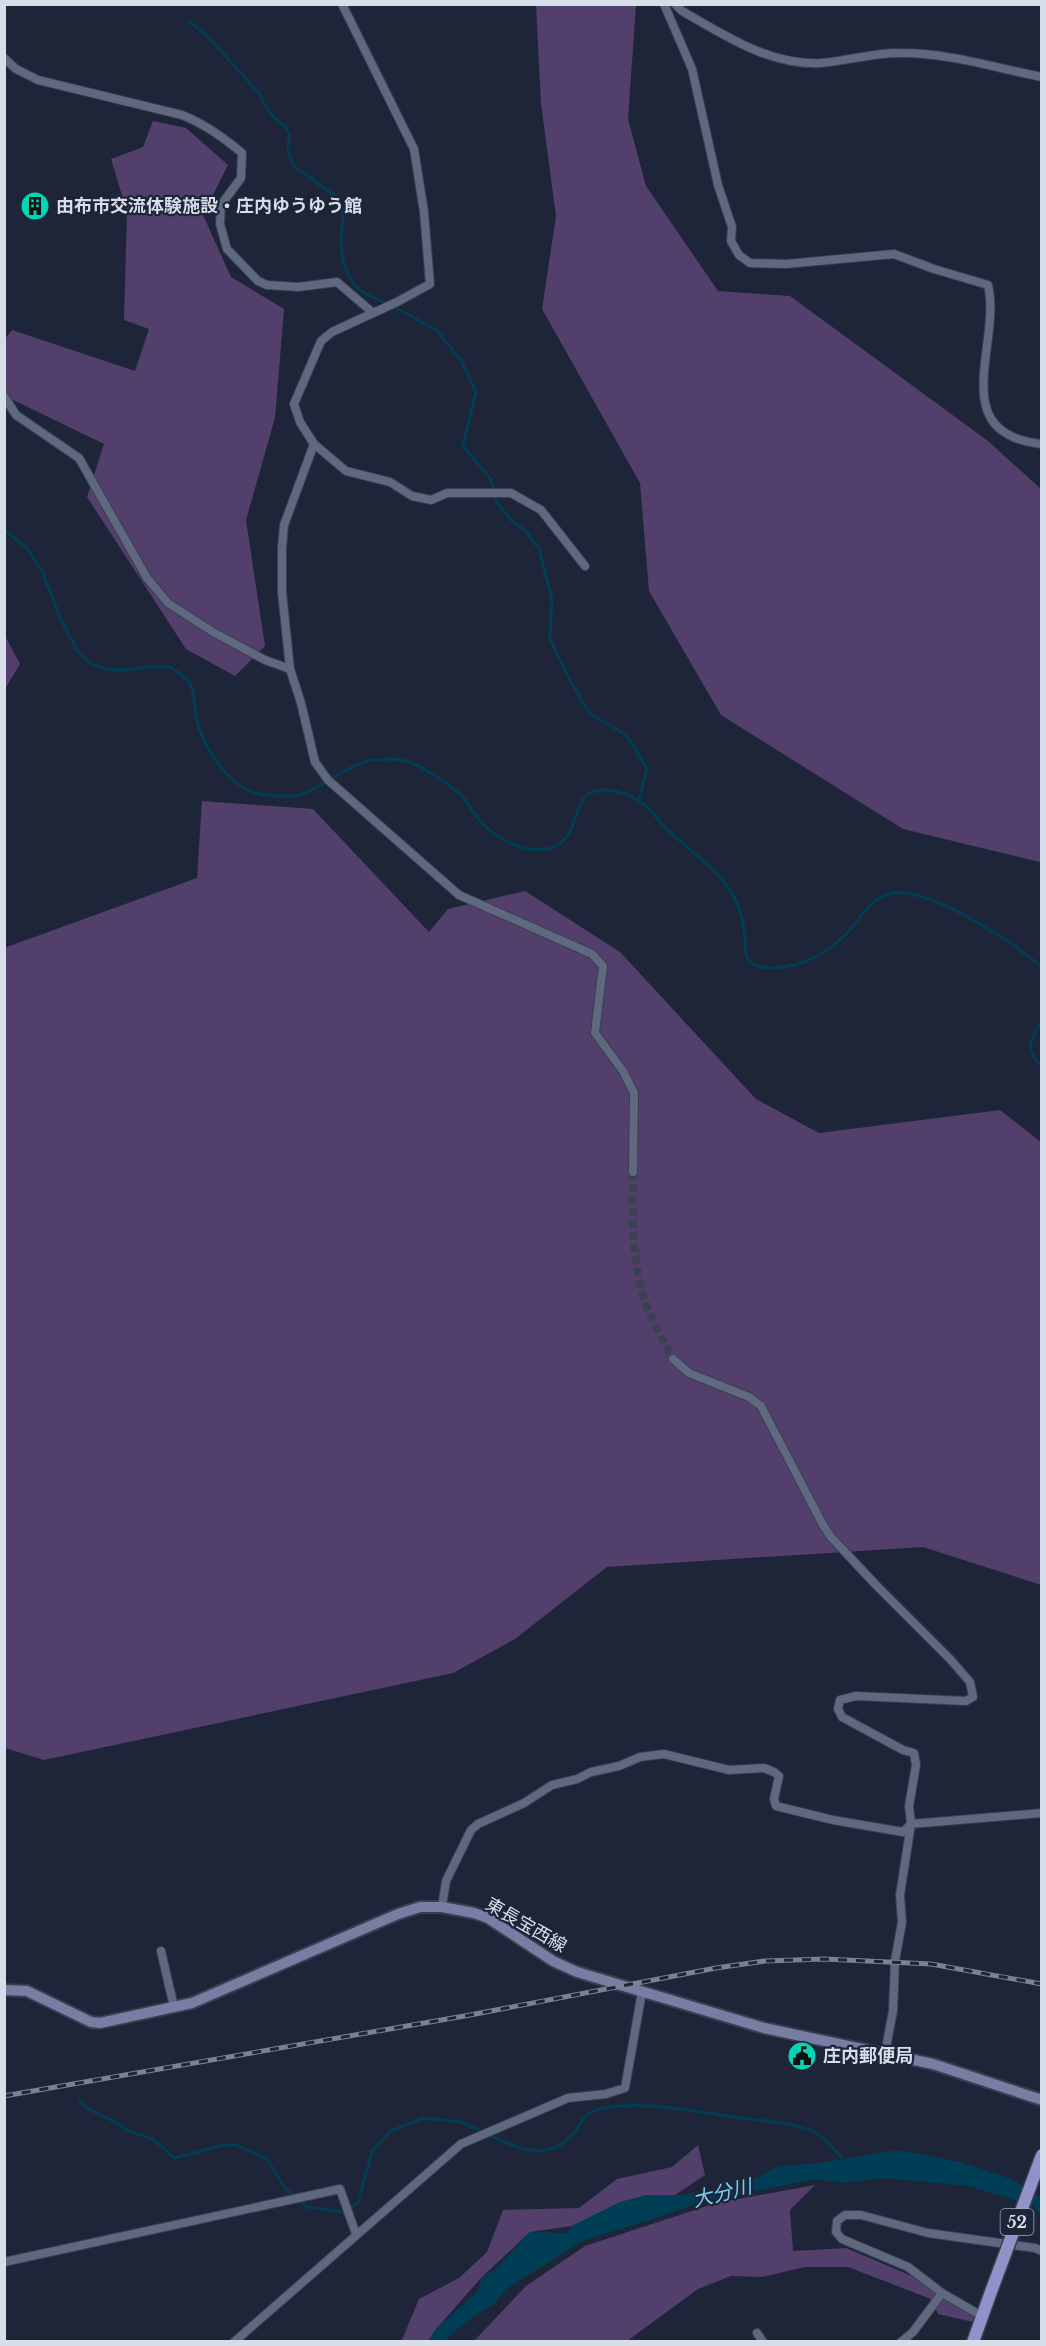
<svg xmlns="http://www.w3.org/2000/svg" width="1046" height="2346" font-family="'Libre Baskerville','Noto Sans JP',serif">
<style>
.green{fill:#533f6b}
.water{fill:#003e56}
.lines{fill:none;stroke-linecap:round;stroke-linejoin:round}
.stream{stroke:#003e56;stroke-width:3}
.street-tunnel{stroke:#3a4153;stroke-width:8;stroke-dasharray:8 4;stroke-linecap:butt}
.street-casing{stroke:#3a3f50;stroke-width:10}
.secondary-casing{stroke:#3a3f50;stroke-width:14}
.primary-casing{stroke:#3a3f50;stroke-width:15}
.street{stroke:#5f687e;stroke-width:8}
.secondary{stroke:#787da4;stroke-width:10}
.primary{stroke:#9192c9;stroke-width:12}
.rail-casing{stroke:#7b8191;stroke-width:5}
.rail{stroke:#1e2538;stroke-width:3;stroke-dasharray:9;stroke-linecap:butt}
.primary-bridge-casing{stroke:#3a3f50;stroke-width:15;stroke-linecap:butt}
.primary-bridge{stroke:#9192c9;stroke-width:12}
.labels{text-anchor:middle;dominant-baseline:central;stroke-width:4.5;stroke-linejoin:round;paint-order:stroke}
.shield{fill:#1e2538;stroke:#a0a6b5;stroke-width:1.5}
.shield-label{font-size:16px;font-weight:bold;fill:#d8ddea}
.poi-label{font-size:18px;font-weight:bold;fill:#d8ddea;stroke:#1e2538;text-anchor:start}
.street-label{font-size:18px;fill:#d8ddea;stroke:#1e2538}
.water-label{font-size:20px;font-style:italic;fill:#7eccf4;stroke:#1e2538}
</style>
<rect width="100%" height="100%" fill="#1e2538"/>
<path class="green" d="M536,5H636L628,119L646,186L718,291L790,296L988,441L1041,489V865L1040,862L903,829L721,715L649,591L640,483L542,309L556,216L541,104Z
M153,121L186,128L228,165L203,215L231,277L284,309L275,418L246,520L265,646L235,676L186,649L87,497L104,444L5,396L4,340L12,330L135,371L149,329L124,320L127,212L111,159L143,147Z
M5,636L20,664L5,689H4Z
M202,801L313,809L429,932L448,909L525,891L620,952L756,1099L819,1133L1000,1110L1041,1142V1585L923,1547L607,1567L515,1639L453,1673L44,1760L5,1748L4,948L197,878Z
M698,2145L705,2175L675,2195L643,2196L572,2226L530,2232L481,2278L436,2329L428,2341L401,2342L419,2299L459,2278L487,2252L503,2210L579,2208L617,2179L672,2167Z
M815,2185L790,2210L793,2251L846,2248L940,2288L975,2314L973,2322L938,2314L931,2299L848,2267H805L762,2277L731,2276L698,2289L627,2341L473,2342L526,2286L585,2246L716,2203Z"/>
<path class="water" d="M899,2150L960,2162L1011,2179L1041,2197V2215L1032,2205L968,2186L882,2178L844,2183L815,2179L704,2201L656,2218L584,2240L506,2289L493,2305L474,2316L449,2336L445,2341L428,2342L436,2329L479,2290L481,2278L495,2270L530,2232L567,2233L572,2226L620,2202L646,2195H684L751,2181L779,2166L819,2163Z"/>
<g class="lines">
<path class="stream" d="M189,21L208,37L259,93L264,104L276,120L286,127L289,134L288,152L295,167L334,195L343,212L341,244L344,265L354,285L364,293L406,313L437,331L461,360L476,392L463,446L491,479L497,503L511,520L526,531L539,549L552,599L550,639L570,680L589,713L623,733L631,742L647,769L639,801
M4,530L26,547L42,571L61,620L79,653L91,664L106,669L121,670L148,667H171C176,672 185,676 189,682C195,690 194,706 196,716C200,742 224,779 248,790C257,795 266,795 276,796C282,796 288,796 294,796C315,793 344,767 368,761C374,759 396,759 402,760C418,763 451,785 462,796C470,805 475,816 483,824C499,840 524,853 546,849C587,843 564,788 606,790C618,791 629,794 639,801C653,810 660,824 672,834C695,855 722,872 736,901C740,910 743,920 744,929C747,944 740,964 761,967C794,972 827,955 849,931C861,917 872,897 892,893C929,887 1016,943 1042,968
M1042,1022C1029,1040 1025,1050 1042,1067
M79,2101L88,2109L113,2121L128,2131L153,2139L174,2158L225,2145H236L267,2159L285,2188L307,2207L344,2212L358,2203L372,2151L391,2131L423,2118L462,2122L483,2132
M489,2135C514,2147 545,2162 569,2138C586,2122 578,2114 605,2108C645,2100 702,2113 742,2118C762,2121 797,2123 814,2132C827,2139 834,2149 843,2160"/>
<path class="street-tunnel" d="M633,1172C632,1209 632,1246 640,1283C645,1310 660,1334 673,1359"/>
<g class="street-casing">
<path id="street" d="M342,4L414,149L424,212L430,284L397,302L332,332L321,341L294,404L300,422L314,444L346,471L390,482L412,496L431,500L447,493H511L541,510L585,566
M664,4L692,69L718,185L732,227L731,241L739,255L750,263L786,264L894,254L934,269L988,285C1002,344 944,434 1042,444
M675,4L682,11C724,35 770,66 821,63C848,61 875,52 902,53C949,53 996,68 1042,77
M4,58L16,69L38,80L182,115C205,124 223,137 242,153L241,178L221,205L220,224L227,249L258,281L267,285L298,287L337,282L372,312
M4,396L16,415L79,458L147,578L168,603L213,632L265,660L290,669
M314,444L284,525L282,548V592L290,669L301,703L315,762L328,780L459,895L592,954L603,966L595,1033L623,1071L634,1093L633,1172
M673,1359L689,1373L749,1397L761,1406L823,1525L831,1537L876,1585L950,1659L970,1682L973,1697L966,1701L856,1696L840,1700L838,1709L842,1717L903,1750L914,1753L916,1765L909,1806L911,1824L900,1895L902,1922L895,1961L893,2011L885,2053
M442,1907L446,1881L471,1830L478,1824L524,1803L552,1785L577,1779L591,1772L619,1766L640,1757L664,1754L729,1770L764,1768L774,1772L779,1776L774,1799L776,1806L833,1820L903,1832L911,1824L1042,1813
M161,1951L174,2007
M4,2262L340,2189L356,2234
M982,2316L942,2293L908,2267L842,2239L836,2232L837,2221L845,2215H861L928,2233L1035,2248L1042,2251
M757,2333L763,2342
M234,2342L461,2144L568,2098L606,2094L625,2088L642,1992
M901,2342L913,2332L942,2293"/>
</g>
<g class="secondary-casing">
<path id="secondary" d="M4,1990L27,1991L91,2022L100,2023L192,2003L398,1914L420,1907H442L474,1913L488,1918L553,1961L577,1972L764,2028L933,2064L1042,2100"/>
</g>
<g class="primary-casing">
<path id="primary" d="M973,2342L992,2289"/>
</g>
<use href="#street" class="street"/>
<use href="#secondary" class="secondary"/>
<use href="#primary" class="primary"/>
<g class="rail-casing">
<path id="rail" d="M4,2096L470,2015L716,1968L765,1961L824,1959L931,1964L1042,1984"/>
</g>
<use href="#rail" class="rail"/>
<g class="primary-bridge-casing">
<path id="primary-bridge" d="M992,2289L1042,2155"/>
</g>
<use href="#primary-bridge" class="primary-bridge"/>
</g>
<defs>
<g id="building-disc" transform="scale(1.5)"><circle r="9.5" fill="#02d5b6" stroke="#1e2538"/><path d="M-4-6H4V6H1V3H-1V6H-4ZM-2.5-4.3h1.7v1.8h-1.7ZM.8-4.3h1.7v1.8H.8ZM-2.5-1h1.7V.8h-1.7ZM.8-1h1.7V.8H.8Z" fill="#111"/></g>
<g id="civic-disc" transform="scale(1.5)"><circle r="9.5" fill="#02d5b6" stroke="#1e2538"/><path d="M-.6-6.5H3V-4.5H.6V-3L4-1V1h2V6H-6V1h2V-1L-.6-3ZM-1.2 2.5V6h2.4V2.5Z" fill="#111"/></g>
</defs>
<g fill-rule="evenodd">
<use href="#building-disc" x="35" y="206"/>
<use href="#civic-disc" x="802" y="2056"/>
</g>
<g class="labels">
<rect class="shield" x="1000.5" y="2209" width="33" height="26" rx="4.5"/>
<g class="shield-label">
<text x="1017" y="2222">52</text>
</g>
<g class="poi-label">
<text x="56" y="206">由布市交流体験施設・庄内ゆうゆう館</text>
<text x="823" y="2056">庄内郵便局</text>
</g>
<g class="street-label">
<text transform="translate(526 1925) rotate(30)">東長宝西線</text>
</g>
<g class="water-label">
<text transform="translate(722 2193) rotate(-14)">大分川</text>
</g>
</g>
<rect width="1046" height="2346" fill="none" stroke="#d8ddea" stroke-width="12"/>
</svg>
